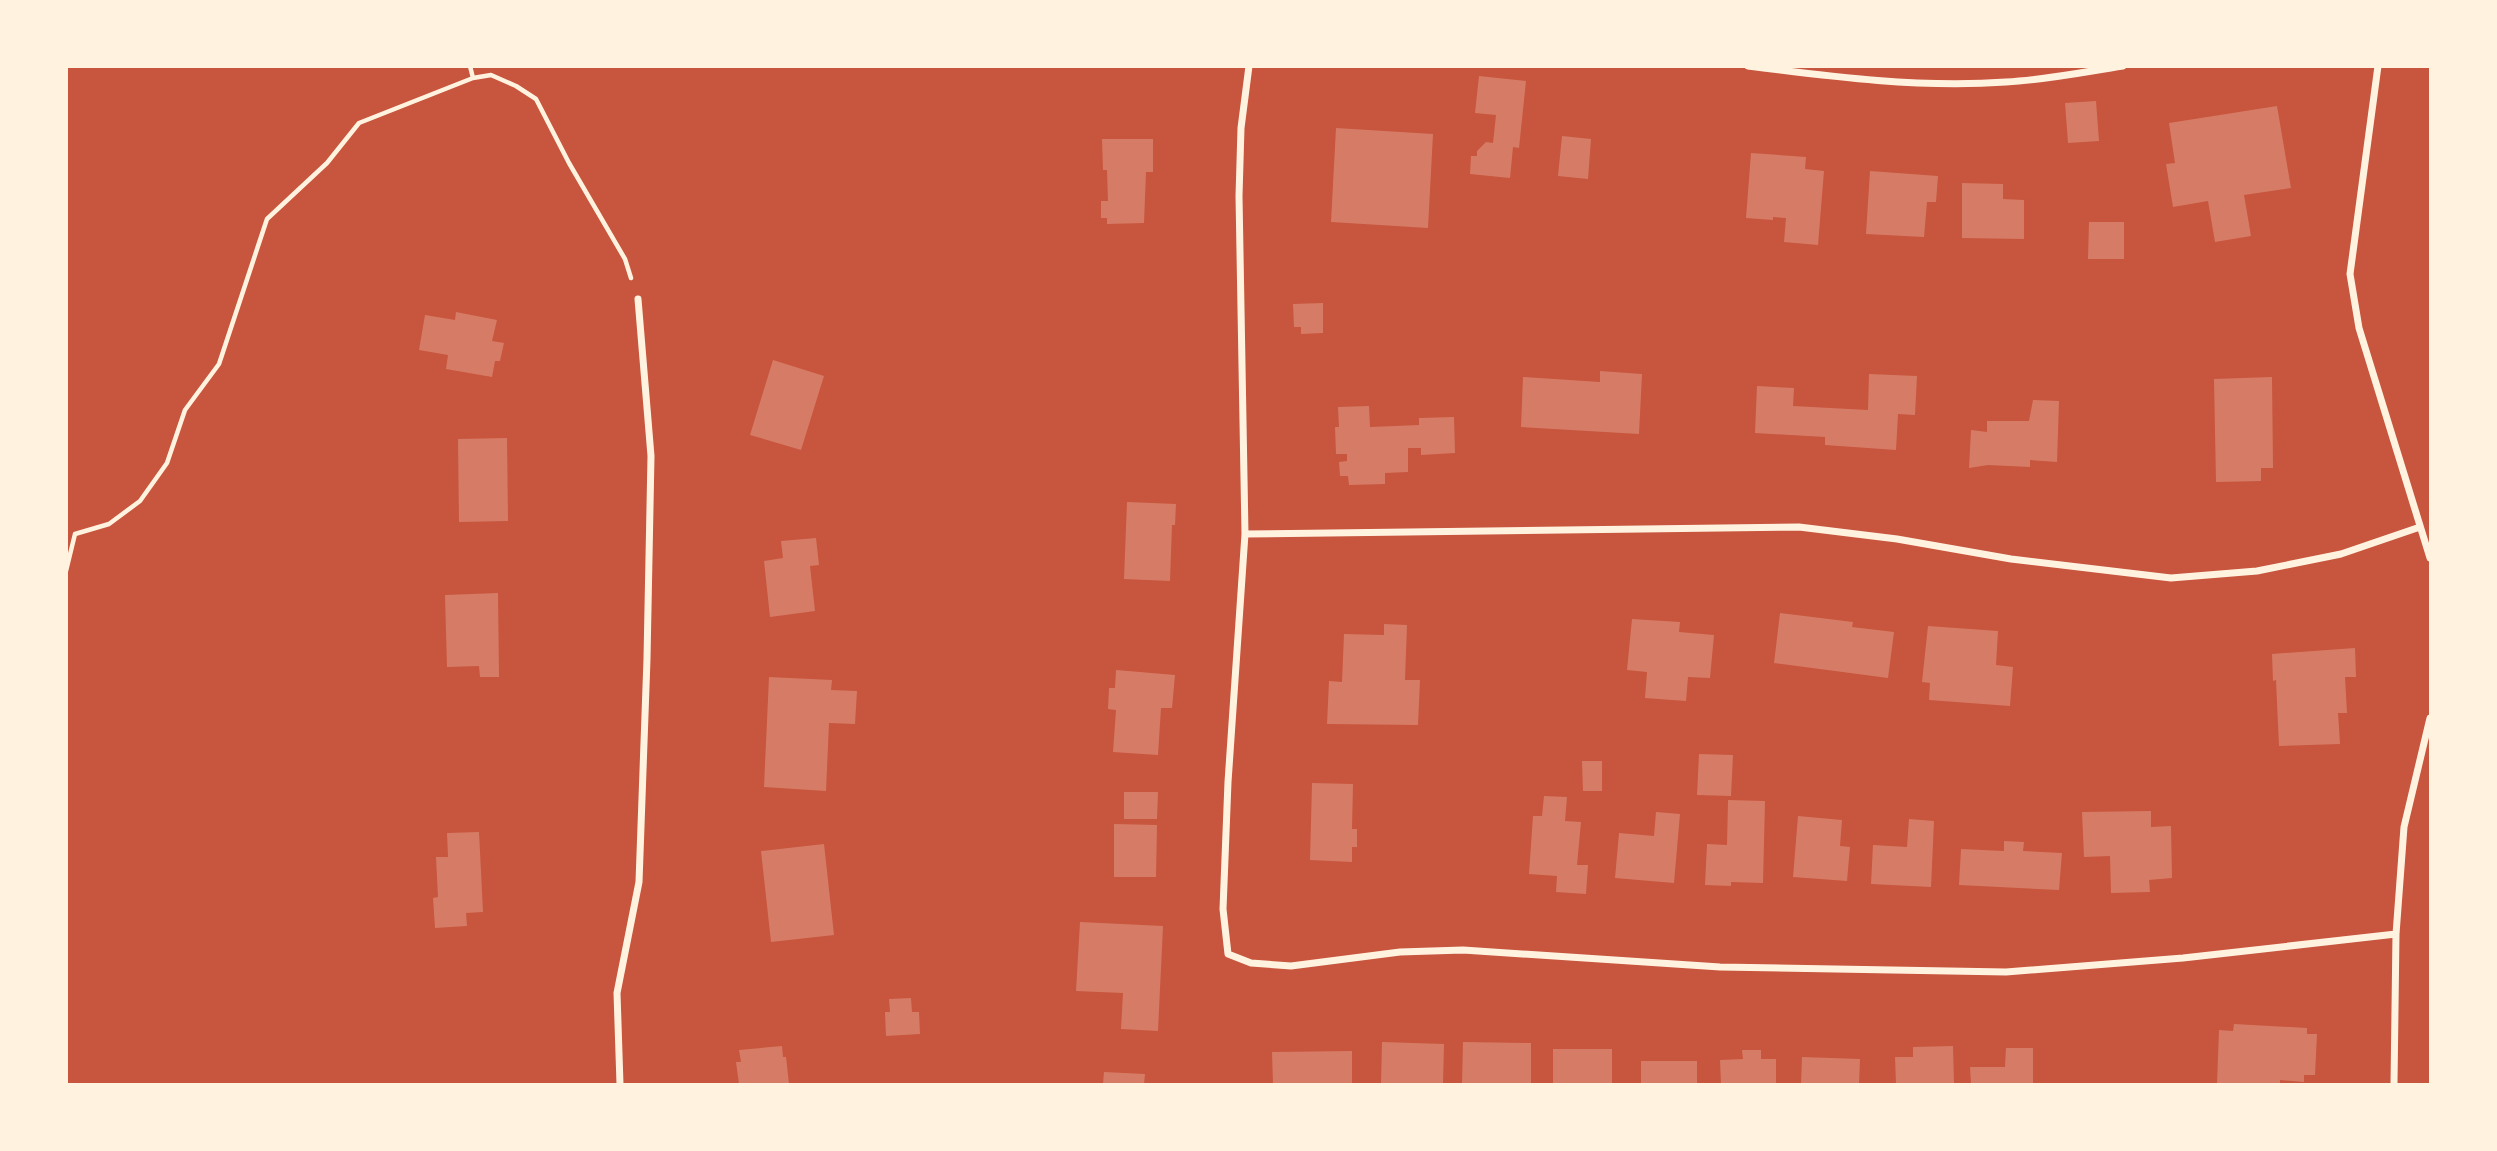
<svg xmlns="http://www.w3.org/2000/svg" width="2497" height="1151" font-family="'DejaVu Sans',sans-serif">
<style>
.building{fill:#d67c66}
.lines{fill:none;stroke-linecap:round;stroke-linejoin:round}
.path{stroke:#fff3e0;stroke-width:4.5}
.minor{stroke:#fff3e0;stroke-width:7}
</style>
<rect width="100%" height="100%" fill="#c8553d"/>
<path class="building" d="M1479,76L1526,81L1519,148L1513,147L1510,178L1470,174L1471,156H1477V151L1486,142L1493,143L1496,115L1475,113Z
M2096,101L2099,141L2068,143L2065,103Z
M2277,106L2291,188L2244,195L2251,236L2215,242L2208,201L2173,207L2166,164L2175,163L2169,123Z
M1336,128L1433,134L1428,228L1331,222Z
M1562,136L1591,139L1588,179L1558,176Z
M1102,139H1153V172H1146L1144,223L1107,224V218H1101V201H1108L1107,170H1103Z
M1751,153L1806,157L1805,169L1824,171L1818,245L1784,242L1786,218L1773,217V220L1746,218Z
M1870,171L1938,176L1936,202H1927L1924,237L1866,234Z
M1962,183L2003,184V199L2024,200V239L1962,238Z
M2089,222H2124V259H2088Z
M1323,303V333L1301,334V327H1294L1293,304Z
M456,312L497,320L492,341L504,343L500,361H495L492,377L446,369L448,355L419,350L425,315L455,320Z
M773,360L824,376L801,450L750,435Z
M1600,371L1642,374L1639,434L1521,427L1523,377L1600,382Z
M1869,374L1917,376L1915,415L1898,414L1896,450L1825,445V437L1755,433L1757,386L1794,388L1793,406L1868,410Z
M2272,377L2273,468H2261V481L2216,482L2214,379Z
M2033,400L2059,401L2057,462L2030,460V467L1988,465L1969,468L1971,430L1987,432V421H2029Z
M1369,406L1370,427L1419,425V418L1454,417L1455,453L1421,455V448H1408V472L1385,473V484L1349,485L1348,476H1340L1339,462L1347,461V454H1336L1335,427H1339L1338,407Z
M507,438L508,521L459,522L458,439Z
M1127,502L1176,504L1175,525H1172L1170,581L1124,579Z
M816,538L819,565L810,566L815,611L770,617L764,561L783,558L781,541Z
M498,593L499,677H480L479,666L447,667L445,595Z
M1780,613L1853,622L1852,627L1894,632L1888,678L1774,663Z
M1632,619L1680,622L1679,632L1714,635L1710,678L1688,677L1686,701L1645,698L1647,672L1627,670Z
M1384,624L1407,625L1405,680H1420L1418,725L1327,724L1329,681L1342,682L1344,634L1384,635Z
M1928,626L1998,631L1996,665L2013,667L2010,706L1929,700L1930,683L1922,682Z
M2355,648L2356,677H2345L2347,713H2338L2340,744L2279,746L2276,680L2273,681L2272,654Z
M1116,670L1175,675L1172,708H1161L1158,755L1113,752L1116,710L1108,709L1109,688H1115Z
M769,677L832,680L831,690L857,691L855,724L829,723L826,791L764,787Z
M1699,754L1733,755L1731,796L1697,795Z
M1582,761H1602V791H1583Z
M1312,783L1353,784L1352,829H1357V847H1352V862L1310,860Z
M1124,792H1158L1157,819H1124Z
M1544,796L1567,797L1565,821L1581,822L1577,865H1588L1586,894L1556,892L1557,876L1529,874L1533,816H1542Z
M1728,800L1765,801L1763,883L1731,882V886L1705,885L1707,844L1727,845Z
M2151,811V827L2171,826L2172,878L2149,880L2150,892L2111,893L2110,856L2084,857L2082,812Z
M1656,812L1680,814L1674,883L1615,878L1619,833L1654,836Z
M1798,816L1842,820L1840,846L1850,847L1847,881L1793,877Z
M1909,819L1934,821L1931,887L1871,884L1873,845L1907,847Z
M1114,824L1157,825L1156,877H1114Z
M479,832L483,912L466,913L467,926L435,928L433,898L438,897L436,857H448L447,833Z
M2004,841L2024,842L2023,851L2062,853L2059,890L1959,885L1961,849L2004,851Z
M824,844L834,935L771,942L761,851Z
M1080,922L1163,926L1158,1031L1121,1029L1123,993L1076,991Z
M911,998L912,1012H919L920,1034L886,1036L885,1012H890L889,999Z
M2234,1024L2307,1028V1034H2317L2315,1075H2304V1082L2280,1080V1084H2217L2219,1030L2233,1031Z
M1382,1042L1444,1044L1443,1084H1381Z
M1463,1042L1531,1043V1084H1462Z
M782,1046L783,1057H786L789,1084H739L736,1062H741L739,1050Z
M1953,1046L1954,1084H1896L1895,1057H1913V1047Z
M2006,1048H2033V1084H1971L1970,1067H2005Z
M1553,1049H1612V1084H1553Z
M1742,1050H1761V1059H1776V1084H1721L1720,1060L1743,1059Z
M1352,1051V1084H1273L1272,1052Z
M1802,1057L1860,1059L1859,1084H1801Z
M1641,1061H1697V1084H1641Z
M1104,1072L1145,1074L1144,1084H1103Z"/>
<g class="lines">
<path class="path" d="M470,66L473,78
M66,571L75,534L109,524L140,501L167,463L185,410L219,364L267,219L327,163L359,123L473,78L491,75L516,86L536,99L569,163L625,259L631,278"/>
<path class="minor" d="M1249,66L1241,128L1239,196L1245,534L1228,782L1223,909L1228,954L1251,963L1291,966L1400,952L1463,950L1720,967L2006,972L2183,958L2396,934
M1748,66C1834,77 1919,88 2006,82C2045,80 2084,72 2123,66
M2378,66L2350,274L2359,328L2430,558
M1245,534L1799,527L1897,539L2011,559L2171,578L2257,571L2341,554L2420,527
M620,1084L617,993L639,882L647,659L651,456L638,299
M2394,1084L2396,934L2404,827L2430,718"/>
</g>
<rect width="2497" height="1151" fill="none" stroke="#fff3e0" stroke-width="136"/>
</svg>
